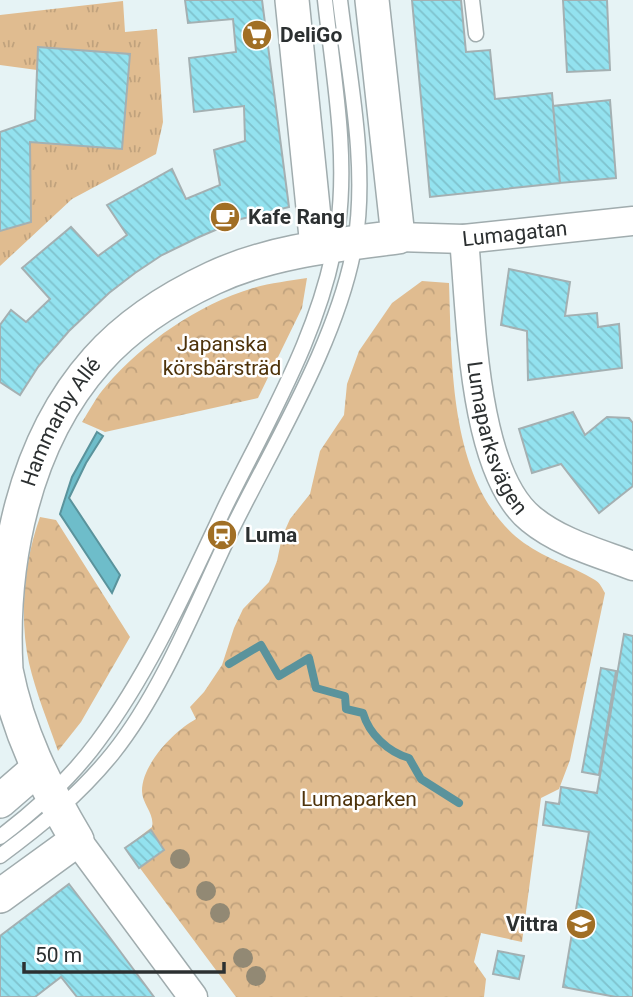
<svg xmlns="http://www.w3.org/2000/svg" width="633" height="997" font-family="Roboto,sans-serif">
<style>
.grass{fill:url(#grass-tufts)}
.park{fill:url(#park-crowns)}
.water{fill:#6ebdca;stroke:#5a939c;stroke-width:2}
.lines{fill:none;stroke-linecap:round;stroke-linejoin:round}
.stream{stroke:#5a939c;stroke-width:8}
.building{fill:url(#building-back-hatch);stroke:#a4b0b2;stroke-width:2}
.service-casing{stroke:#a0acae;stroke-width:17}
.minor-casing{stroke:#a0acae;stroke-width:31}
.tertiary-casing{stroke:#a0acae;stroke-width:36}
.service{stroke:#fff;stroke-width:14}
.minor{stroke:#fff;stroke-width:28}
.tertiary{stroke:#fff;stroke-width:33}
.tree{fill:#928974}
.labels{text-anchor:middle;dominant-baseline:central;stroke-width:5;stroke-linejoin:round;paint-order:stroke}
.poi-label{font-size:21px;font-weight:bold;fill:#2c3031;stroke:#fff;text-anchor:start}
.street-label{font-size:21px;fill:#2c3031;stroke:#fff}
.park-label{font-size:21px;fill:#4e330b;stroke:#fff}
</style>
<defs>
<pattern id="grass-tufts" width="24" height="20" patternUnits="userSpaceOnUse" patternTransform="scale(1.75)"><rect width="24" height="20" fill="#e0bc90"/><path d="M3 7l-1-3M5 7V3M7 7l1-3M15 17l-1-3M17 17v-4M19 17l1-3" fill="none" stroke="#c0a27d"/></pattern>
<pattern id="park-crowns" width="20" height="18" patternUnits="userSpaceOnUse" patternTransform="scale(1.75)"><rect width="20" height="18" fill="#e0bc90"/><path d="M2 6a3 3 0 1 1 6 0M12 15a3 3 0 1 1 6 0" fill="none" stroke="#c0a27d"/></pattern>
<pattern id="building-back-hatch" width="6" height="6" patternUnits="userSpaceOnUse" patternTransform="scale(1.75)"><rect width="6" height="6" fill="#93e2ef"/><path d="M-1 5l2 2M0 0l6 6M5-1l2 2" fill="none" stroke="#7fc2cd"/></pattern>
</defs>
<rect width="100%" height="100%" fill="#e6f3f5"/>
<path class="grass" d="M123,1L125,32L157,29L163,122L156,154L72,199L0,266V231L31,222L30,142L122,149L130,55L38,47L37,70L0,65V15Z"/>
<path class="park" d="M307,278L302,308L258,398L105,432L82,422C90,410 96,397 106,386C144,342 197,305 253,288C270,283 289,281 307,278Z
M422,281L449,283C452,367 449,488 524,543C546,559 572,566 595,580C600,583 602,588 605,593L570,760L559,789L541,798L522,942L481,933L474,962L486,979L484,997H236L125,848L152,827C155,814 142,804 142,791C142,764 174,731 196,719L190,707L204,692L222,665L234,628L243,609L269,582L277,561L282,537L290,519L310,494L320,451L344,415L347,384L359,351L392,303Z
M40,517L56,520L130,637L81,722L58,751C48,722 36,693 29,663C19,617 24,561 40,517Z"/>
<path class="water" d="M97,432L103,436L86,463L69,498L120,575L112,593L60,514L72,477Z"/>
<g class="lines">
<path class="stream" d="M229,664L261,645L279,676L309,658L316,688L345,696L346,709L363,713C369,734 388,752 409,758L421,779L459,803"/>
</g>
<path class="building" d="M185,0H262L289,207L241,219L199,237L162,255L135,273L109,293L69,331L38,367L20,395L0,382V325L11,310L26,322L50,299L22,268L71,227L98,256L127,235L107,205L172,169L186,199L220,185L214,150L245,141L244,106L194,112L189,58L236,52L233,19L188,23Z
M412,0H461L466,52L490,50L495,99L552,93L560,183L430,197Z
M563,0H607L610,70L567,72Z
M38,47L130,54L122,149L30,142L31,222L0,231V132L35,120Z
M610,100L616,178L560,183L553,106Z
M509,269L570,282L565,316L597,313L598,327L619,324L622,368L528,380L527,331L501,325Z
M573,412L585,435L607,417L629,418L633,423V486L599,513L561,464L532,473L519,429Z
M624,634L633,636V997H616L563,987L589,832L543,825L546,802L559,804L561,787L597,793Z
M601,668L616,671L599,775L582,772Z
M151,830L164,850L139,868L125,848Z
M69,884L105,931L154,997H77L61,977L35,997H0V936Z
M498,951L524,956L519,979L493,974Z"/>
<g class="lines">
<g class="service-casing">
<path id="service" d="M472,0L476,34
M0,837C37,809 71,778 98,741C151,670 188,585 226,505C270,416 324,326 338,226C348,152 333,74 325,0
M0,856C42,825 80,794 113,753C162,692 198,600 232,529C275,442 339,338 355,243C368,165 349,77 340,0"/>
</g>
<g class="minor-casing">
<g id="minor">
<path id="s1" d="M398,237L464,239L633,221"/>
<path id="s2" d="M464,239C471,312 472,471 531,519C560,543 599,553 633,566"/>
<path d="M77,840L193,997"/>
</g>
</g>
<g class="tertiary-casing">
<g id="tertiary">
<path d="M292,0L317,247"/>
<path d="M0,801L37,769"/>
<path id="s3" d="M0,896L77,840C45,786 18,732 6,670C0,562 24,442 97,360C128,325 170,298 213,278C271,251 335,245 398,237L372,0"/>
</g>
</g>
<use href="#service" class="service"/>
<use href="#minor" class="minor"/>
<use href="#tertiary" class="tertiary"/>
</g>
<g class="tree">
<circle cx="180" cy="859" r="10"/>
<circle cx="206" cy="891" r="10"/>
<circle cx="220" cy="913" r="10"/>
<circle cx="243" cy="958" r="10"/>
<circle cx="256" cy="976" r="10"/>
</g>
<defs>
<g id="supermarket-disc" transform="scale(1.575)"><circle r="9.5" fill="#a16f25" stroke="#fff"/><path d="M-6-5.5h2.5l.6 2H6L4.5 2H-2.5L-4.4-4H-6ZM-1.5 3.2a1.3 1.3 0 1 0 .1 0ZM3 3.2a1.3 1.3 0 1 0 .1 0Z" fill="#fff"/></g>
<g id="cafe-disc" transform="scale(1.575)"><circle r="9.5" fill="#a16f25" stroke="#fff"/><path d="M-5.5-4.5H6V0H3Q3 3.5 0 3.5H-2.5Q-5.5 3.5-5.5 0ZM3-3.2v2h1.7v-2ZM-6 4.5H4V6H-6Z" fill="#fff"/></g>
<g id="station-disc" transform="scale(1.575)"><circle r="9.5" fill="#a16f25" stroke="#fff"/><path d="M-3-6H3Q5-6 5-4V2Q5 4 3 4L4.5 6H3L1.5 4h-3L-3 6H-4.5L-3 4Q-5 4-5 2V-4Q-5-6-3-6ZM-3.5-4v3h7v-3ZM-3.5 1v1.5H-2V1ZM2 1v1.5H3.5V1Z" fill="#fff"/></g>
<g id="school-disc" transform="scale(1.575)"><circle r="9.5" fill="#a16f25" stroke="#fff"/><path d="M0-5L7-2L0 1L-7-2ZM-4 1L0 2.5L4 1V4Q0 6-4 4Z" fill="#fff"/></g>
</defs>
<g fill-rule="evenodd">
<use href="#supermarket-disc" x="257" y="35"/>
<use href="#cafe-disc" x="225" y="217"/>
<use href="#station-disc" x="222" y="535"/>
<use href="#school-disc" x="581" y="924"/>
</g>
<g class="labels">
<g class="poi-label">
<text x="280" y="35">DeliGo</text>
<text x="248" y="217">Kafe Rang</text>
<text x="245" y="535">Luma</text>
<text x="558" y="924" text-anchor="end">Vittra</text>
</g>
<g class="street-label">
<text stroke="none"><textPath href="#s1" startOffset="117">Lumagatan</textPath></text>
<text stroke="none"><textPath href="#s3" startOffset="539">Hammarby Allé</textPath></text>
<text stroke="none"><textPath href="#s2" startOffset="203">Lumaparksvägen</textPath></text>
</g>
<g class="park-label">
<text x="222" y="344">Japanska<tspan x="222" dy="24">körsbärsträd</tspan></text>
<text x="359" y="799">Lumaparken</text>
</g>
</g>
<path d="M24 962v10h200v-10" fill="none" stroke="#2c3031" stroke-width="3.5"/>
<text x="35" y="962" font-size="21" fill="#2c3031" stroke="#ffffff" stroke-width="5" paint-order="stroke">50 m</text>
</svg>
